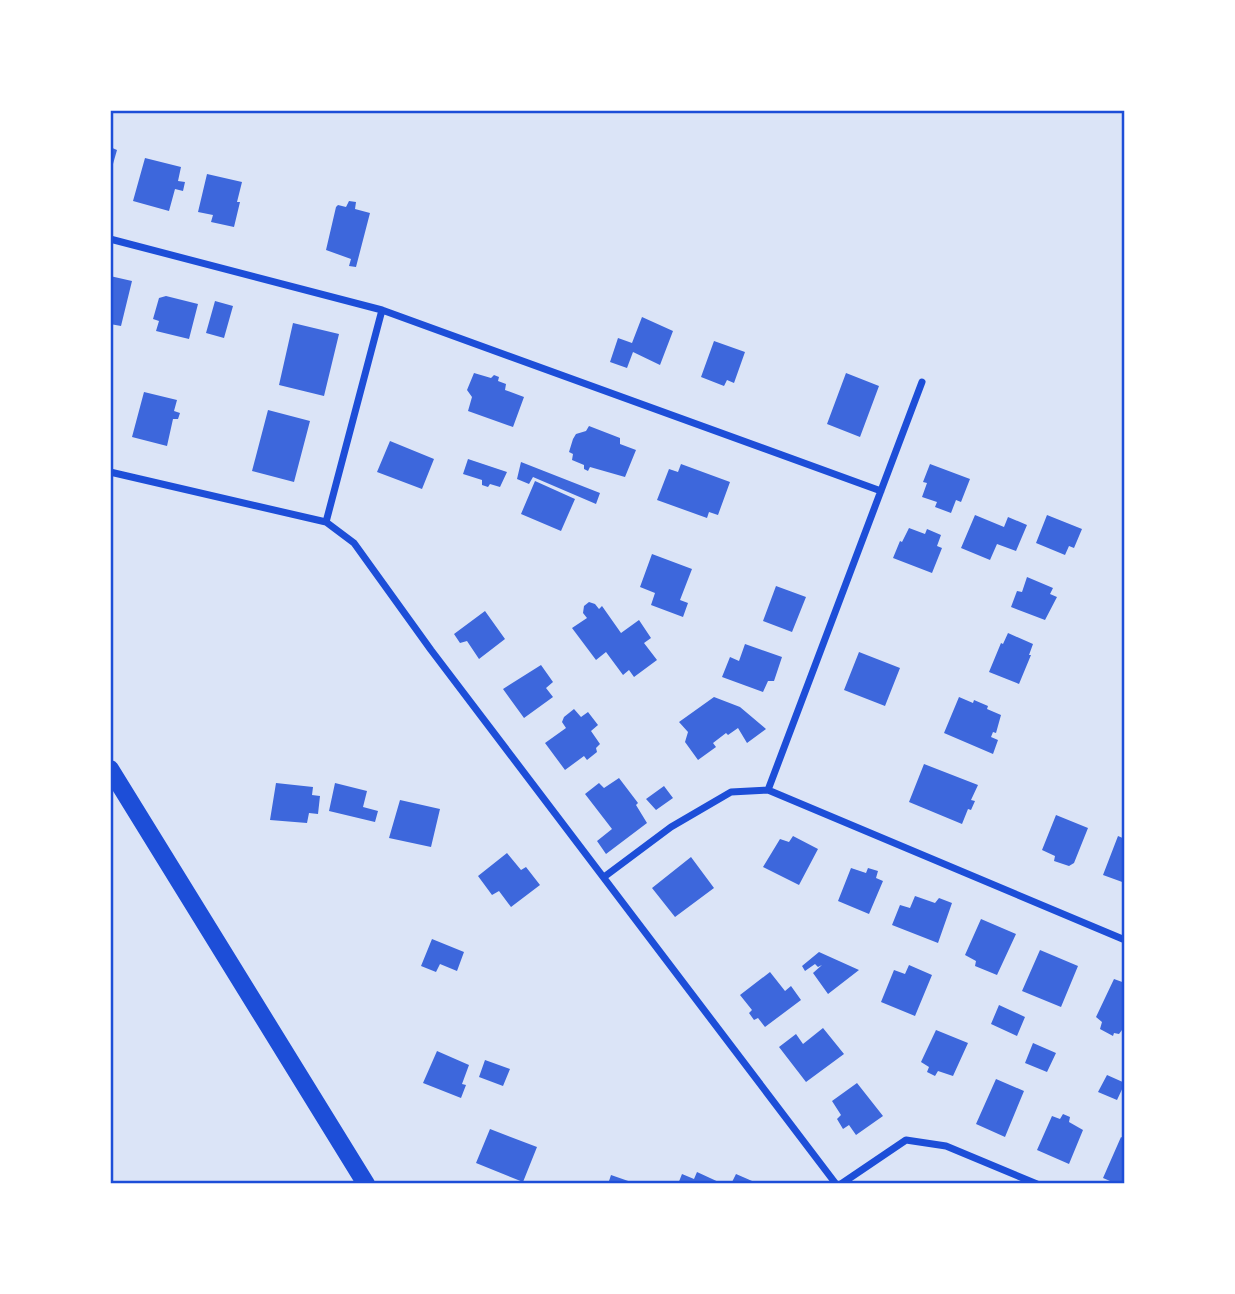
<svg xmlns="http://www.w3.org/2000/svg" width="1235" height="1294" font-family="'Alegreya Sans',sans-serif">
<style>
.green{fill:#dbe4f7}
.building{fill:#3d67dc}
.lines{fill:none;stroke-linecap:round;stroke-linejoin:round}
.minor{stroke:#1d4ed8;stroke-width:7}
.primary{stroke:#1d4ed8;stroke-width:18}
.neatline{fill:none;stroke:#1d4ed8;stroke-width:2.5}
</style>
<rect width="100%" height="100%" fill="#f2f2f2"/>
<path class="green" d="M110,110H1125V1184H110Z"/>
<path class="building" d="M110,147L117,150L111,171H110Z
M145,158L181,167L178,181L185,182L183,191L175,189L169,211L133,201Z
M207,174L242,182L237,202H240L234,227L211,222L213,215L198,212Z
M349,201L356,202L355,209L370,213L356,267L349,266L351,259L326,250L336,207L338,205L346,207Z
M110,276L132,281L121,326L110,324Z
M166,296L198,304L189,339L156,331L159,321L153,319L159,298Z
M215,301L233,306L224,338L206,333Z
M642,317L673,331L660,365L633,352L627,368L610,362L618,338L632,343Z
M293,323L339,334L324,396L279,385Z
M714,341L745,352L734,383L727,380L724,386L701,377Z
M474,373L491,378L494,375L499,377L498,381L506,384L505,390L524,397L513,427L468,411L472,397L467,390Z
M846,373L879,386L860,437L827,424Z
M144,392L177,400L174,411L180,413L178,419H173L167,446L132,437Z
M268,410L310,421L294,482L252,471Z
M589,426L620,438V444L636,450L625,477L590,467L588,471L584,469V465L572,460L573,454L569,452L573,439L576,434L586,431Z
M390,441L434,459L422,489L377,472Z
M468,459L507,472L500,487L490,484L488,487L482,485V480L463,474Z
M521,462L600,493L596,504L533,477L529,484L517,479Z
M681,464L730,482L718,515L709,512L707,518L657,500L669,469L678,472Z
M930,464L970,479L961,502L956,500L951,513L935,507L937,502L922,497L927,483L923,482Z
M535,481L575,499L561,531L521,514Z
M975,515L1004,527L1008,517L1027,525L1016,551L997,544L990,560L961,548Z
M1047,515L1082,529L1074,548L1069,546L1065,555L1036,543Z
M909,528L925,534L927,529L941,535L937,546L942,548L932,573L893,558L900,541L902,542Z
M652,554L692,569L680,600L688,603L683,617L651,605L655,593L640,587Z
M1027,577L1053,588L1050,594L1057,597L1045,620L1011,607L1017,591L1022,592Z
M776,586L806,597L792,632L763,621Z
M589,602L595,604L599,609L602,606L621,633L639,620L651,638L644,643L657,660L634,677L629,670L623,675L606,652L596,660L572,628L587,618L583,613L584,606Z
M485,611L505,639L479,659L467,641L460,643L454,634Z
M1008,633L1033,644L1029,655H1031L1019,684L989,672L1001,643L1003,644Z
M745,644L782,657L774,681H768L763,692L722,677L730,657L739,661Z
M859,652L900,668L885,706L844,690Z
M541,665L553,682L546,688L553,697L524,718L503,689Z
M714,697L740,707L766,729L747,743L738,728L728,735L726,733L713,743L716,747L698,760L685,742L688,732L679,722Z
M959,697L973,703L974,700L988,706L987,709L1001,715L996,733L993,732L991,737L998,740L993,754L944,733Z
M574,709L581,717L588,712L598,725L591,731L600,744L596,748L597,752L587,760L584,756L565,770L545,743L566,728L562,722L564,717Z
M924,764L978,785L971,800L975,801L971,810L968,809L962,824L909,802Z
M619,778L638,803L636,805L647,823L606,854L597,841L612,829L585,794L599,783L604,788Z
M276,783L313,787L312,795L320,796L318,814L309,813L307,823L270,820Z
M335,783L367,791L363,807L378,811L375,822L329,811Z
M664,786L673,798L656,810L646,799Z
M400,800L440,809L431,847L389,838Z
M1056,815L1088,828L1074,863L1069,866L1054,861L1055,856L1042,850Z
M793,836L818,849L799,885L763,867L780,839L789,842Z
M1118,836L1125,839V883L1103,875Z
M507,853L521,870L526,867L540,885L511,907L499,891L492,895L478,876Z
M691,857L714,888L675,917L652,888Z
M851,868L866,873L868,868L878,871L876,878L883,881L869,914L838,901Z
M915,896L935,903L939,898L952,903L938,943L892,925L900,905L910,908Z
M981,919L1016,934L997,975L975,966L976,961L965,955Z
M432,939L464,952L457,971L440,964L436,972L421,966Z
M1040,950L1078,966L1061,1007L1022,991Z
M819,952L859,970L828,994L813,973L822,965L818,967L815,964L805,971L802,966Z
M909,965L932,975L915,1016L881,1002L894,970L905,974Z
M770,972L785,991L791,986L801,1000L765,1027L758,1018L754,1020L749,1013L752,1010L740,995Z
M1114,979L1125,983V1031L1122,1030L1119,1034L1114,1033L1113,1036L1100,1029L1102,1022L1096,1017Z
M999,1005L1025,1017L1017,1036L991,1024Z
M823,1028L844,1054L806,1082L779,1047L796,1034L803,1044Z
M936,1030L968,1043L953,1076L938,1071L935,1076L927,1072L929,1067L921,1062Z
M1033,1043L1056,1053L1047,1072L1025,1063Z
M437,1051L469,1065L462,1084L466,1085L461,1098L423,1083Z
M485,1060L510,1069L503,1086L479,1077Z
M1107,1075L1125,1083L1117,1100L1098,1092Z
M996,1079L1024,1091L1005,1137L976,1124Z
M857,1083L883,1116L856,1135L849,1125L843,1129L837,1119L841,1115L832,1101Z
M1063,1114L1070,1117L1069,1122L1083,1130L1069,1164L1037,1150L1052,1116L1060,1119Z
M490,1129L537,1147L523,1182L476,1163Z
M1121,1137L1125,1139V1182L1117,1184L1103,1178Z
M697,1172L723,1184H678L682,1174L694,1179Z
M736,1174L759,1184H731Z
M611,1175L634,1183V1184H608Z"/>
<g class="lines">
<path class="minor" d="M110,239L382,310L881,491
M110,472L326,522L354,543L431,650L836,1184
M326,522L382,310
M768,790L1125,940
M604,877L671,827L731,792L768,790L922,382
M841,1184L906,1140L946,1146L1037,1184"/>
<path class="primary" d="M110,769L366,1184"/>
</g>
<rect width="1235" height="1294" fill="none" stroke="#ffffff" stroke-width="224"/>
<rect x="112" y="112" width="1011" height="1070" class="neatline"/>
</svg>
